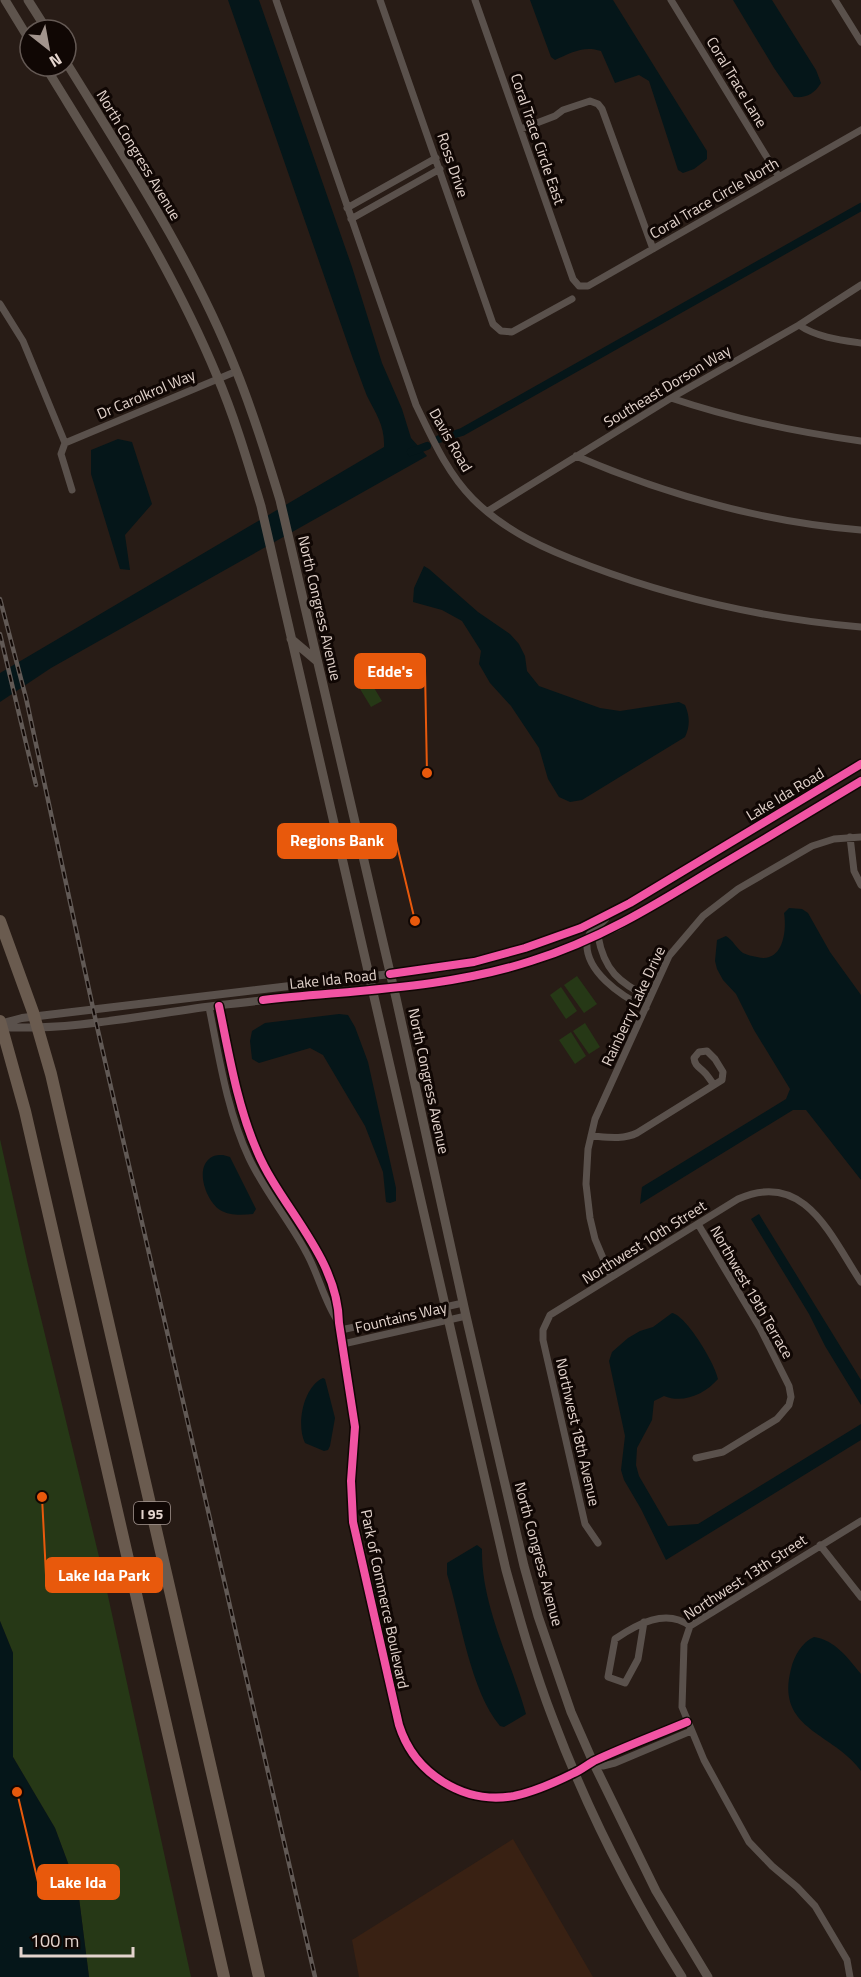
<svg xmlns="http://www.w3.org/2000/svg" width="861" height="1977" font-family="'Titillium Web',sans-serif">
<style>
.built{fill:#392113}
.green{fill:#263816}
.water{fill:#051619}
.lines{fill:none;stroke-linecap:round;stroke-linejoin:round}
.canal{stroke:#051619;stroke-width:8}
.minor{stroke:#5a514c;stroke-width:7}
.tertiary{stroke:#5a514c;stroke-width:8}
.secondary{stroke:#5e544d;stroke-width:9}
.motorway{stroke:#6a5b4f;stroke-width:12}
.rail-casing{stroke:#615955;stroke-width:4.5}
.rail{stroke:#100704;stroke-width:2;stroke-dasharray:7;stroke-linecap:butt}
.cycleway-casing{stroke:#100704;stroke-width:11}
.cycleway{stroke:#f153a3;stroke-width:8}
.labels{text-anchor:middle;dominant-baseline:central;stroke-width:6;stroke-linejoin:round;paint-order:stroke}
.shield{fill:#100704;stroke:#a49691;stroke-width:1.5}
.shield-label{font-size:14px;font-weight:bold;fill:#e3d4cd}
.street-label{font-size:15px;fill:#e3d4cd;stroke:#100704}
.leader{fill:none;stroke:#e8590c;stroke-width:2}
.callout-dot{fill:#e8590c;stroke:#100704;stroke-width:2}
.callout{fill:#e8590c;stroke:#e8590c;stroke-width:2}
.callout-label{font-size:16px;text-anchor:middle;font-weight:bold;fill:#fff}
</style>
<rect width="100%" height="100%" fill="#281c16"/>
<path class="built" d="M513,1839L593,1977H359L352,1940Z"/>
<path class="green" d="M368,678L382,701L371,707L357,684Z
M577,976L597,1004L584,1013L564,985Z
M561,987L577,1011L566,1019L550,995Z
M585,1023L600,1047L589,1054L573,1031Z
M571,1032L586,1056L575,1064L559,1040Z
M0,1139L28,1265L103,1573L191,1977H89L78,1890L55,1828L13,1757V1653L0,1621Z"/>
<path class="water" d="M228,0H259L352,267L382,363L402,409L411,438L427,456L51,668L0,702V673L384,447C385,426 376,414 367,396C362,384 358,371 353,359Z
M530,0H613L707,151V159L694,169L683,173L678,170L649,81L639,75L615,83L601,51C584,45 570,53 555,60L551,57Z
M733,0H772L816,70L821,83C814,94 807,98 794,97L774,68Z
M118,439L132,442L152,504L125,535L130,570L120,569L91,474V450Z
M424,566L429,569L478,612L510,634L519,644L525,656L527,671L539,686L600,708L620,711L679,702L685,705C690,717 690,726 685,737L582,800L570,802L559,797L548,779L539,748L511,706L490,683L479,664L481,651L462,621L442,610L413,602L414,588Z
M789,908L802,909L808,913L830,952L861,995V1180L806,1110H793L640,1204L642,1187L786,1099L790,1089L754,1030L736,994L723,980L717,969L715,961L717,940L726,936C733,940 736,948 743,953C747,955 752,956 757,957C783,964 787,931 784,913Z
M339,1014L348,1015L355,1027L368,1062L396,1188V1201L390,1203L386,1202L383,1172L365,1126L323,1055L310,1048L259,1063L252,1059L250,1041L252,1031L265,1023Z
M223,1155L230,1157L256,1209L253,1214C242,1215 230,1216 220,1210C207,1202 195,1171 209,1159C213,1155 218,1155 223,1155Z
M759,1214L861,1380V1405L825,1346L809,1314L751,1219Z
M672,1313C686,1315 716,1365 718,1379C705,1394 683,1404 664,1396L654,1401L652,1420L637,1448L636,1465L639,1476L668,1526L698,1524L861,1424V1440L666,1560L641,1509L624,1480L621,1470L625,1436L609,1361L612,1352L628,1338L640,1331L653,1327Z
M323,1378L325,1379L335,1418L330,1446L328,1450L324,1451L305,1443C296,1425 303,1387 323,1378Z
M477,1545L482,1549C481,1606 511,1660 526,1714L504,1727L500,1726C470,1690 461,1619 447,1574V1563Z
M0,1621L13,1653V1757L55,1828L78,1890L89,1977H0Z
M814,1637C835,1640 848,1658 861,1674V1771C833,1732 775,1730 791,1669C794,1656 802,1642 814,1637Z"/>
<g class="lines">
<path class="canal" d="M439,439L462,432L861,207
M411,452L427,446"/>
<path class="minor" d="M276,0L416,405C432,438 447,473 473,499C506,532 547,550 590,566C677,599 769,619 861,627
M380,0L493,324L501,331L512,332L572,299
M475,0L573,279L579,286H588L861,130
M671,0L779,177
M835,0L861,42
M521,129L555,116L563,110L590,101L598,104L602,109L653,249
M347,208L436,158
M351,219L440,169
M0,304L23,341L65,443L61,454L72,490
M799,325C816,337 840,340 861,343
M671,398C733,419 796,432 861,441
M65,443L237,371
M576,456C667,495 762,522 861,530
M488,511L671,398L799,325L861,285
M850,837L854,871L861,885
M598,936C604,970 619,983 650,998
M587,941C584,971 621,996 646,1008
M219,1006C229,1054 237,1105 257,1151C281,1208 338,1257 339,1323L355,1427L351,1481L353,1522L399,1725C414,1773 463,1805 514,1796C533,1792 556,1782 574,1773C581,1770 587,1765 594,1761C624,1747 656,1735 687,1722
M209,1007C219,1057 227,1111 249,1158C265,1192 289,1220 306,1252C319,1275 324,1302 339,1323
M591,1136C606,1137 623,1140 637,1133L722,1080L723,1072L715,1059L707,1051L699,1052L694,1058C695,1067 700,1067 705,1073C708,1076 711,1081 714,1085
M611,1277L595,1239L590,1218L586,1184L588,1149L595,1119L669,956L703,916L738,889L812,846L834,839L861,837
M341,1330L463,1303
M343,1344L466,1316
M696,1458L723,1452L777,1419L789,1405L791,1397L789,1386L760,1328L698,1224
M598,1543L585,1524L543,1340V1330L550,1315L738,1199C805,1169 831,1237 861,1282
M820,1545L861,1597
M644,1622L638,1659L625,1683L608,1677L615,1639C637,1624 666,1608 690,1626
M593,1762L603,1766L615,1763L691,1731
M850,1977L847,1960L815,1906L797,1887L772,1866L749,1842L704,1760L682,1707L684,1644L690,1626L861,1521"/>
<path class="tertiary" d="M587,941L590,934L605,919
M0,1024L22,1018L449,967L525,948L581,928L613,913L861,764
M0,1027C73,1031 148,1014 221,1005C268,1000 314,994 361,990C400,986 439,984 478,975C527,964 573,947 619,926L861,781"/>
<path class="secondary" d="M5,0L30,41
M28,0L47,30
M66,62C127,161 193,261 236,370C253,412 267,457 280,500L396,998L466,1316L524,1566L538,1616L571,1712L593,1762L656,1891L708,1977
M45,66C107,167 172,267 217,376C235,418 248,463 261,506L506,1570C520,1620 534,1670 553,1719C587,1809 630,1895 682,1977
M291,639L317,661"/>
<path class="motorway" d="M0,921L33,1012L51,1074L259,1977
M0,1021L25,1111L224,1977"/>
<g class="rail-casing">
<path id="rail" d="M0,599L26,698L96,1022L315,1977
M0,634L36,785"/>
</g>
<use href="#rail" class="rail"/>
<g class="cycleway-casing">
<path id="cycleway" d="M390,974L474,962L525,948L581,928L630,903L861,764
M263,1000C352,990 445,989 531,961C596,941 652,907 709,872C760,842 810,812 861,781
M219,1006C229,1054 237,1105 257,1151C281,1208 338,1257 339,1323L355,1427L351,1481L353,1522L399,1725C414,1773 463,1805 514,1796C533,1792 556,1782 574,1773C581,1770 587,1765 594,1761C624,1747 656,1735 687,1722"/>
</g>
<use href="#cycleway" class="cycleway"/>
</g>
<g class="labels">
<rect class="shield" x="134" y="1502" width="36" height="22" rx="4.5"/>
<g class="shield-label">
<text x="152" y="1513">I 95</text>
</g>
<g class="street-label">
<text transform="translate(737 82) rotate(59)">Coral Trace Lane</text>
<text transform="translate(538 139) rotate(71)">Coral Trace Circle East</text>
<text transform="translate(139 155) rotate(59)">North Congress Avenue</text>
<text transform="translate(453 165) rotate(71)">Ross Drive</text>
<text transform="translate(714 198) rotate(-30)">Coral Trace Circle North</text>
<text transform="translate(667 386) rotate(-31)">Southeast Dorson Way</text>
<text transform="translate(146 394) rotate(-23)">Dr Carolkrol Way</text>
<text transform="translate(451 440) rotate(60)">Davis Road</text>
<text transform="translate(320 608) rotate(77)">North Congress Avenue</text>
<text transform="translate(785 794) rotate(-31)">Lake Ida Road</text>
<text transform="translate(333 979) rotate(-6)">Lake Ida Road</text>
<text transform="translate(633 1006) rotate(-65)">Rainberry Lake Drive</text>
<text transform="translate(429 1081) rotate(78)">North Congress Avenue</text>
<text transform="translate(644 1242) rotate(-32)">Northwest 10th Street</text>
<text transform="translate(752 1292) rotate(60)">Northwest 19th Terrace</text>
<text transform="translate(401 1317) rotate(-13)">Fountains Way</text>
<text transform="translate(578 1432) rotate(77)">Northwest 18th Avenue</text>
<text transform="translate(539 1554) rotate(75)">North Congress Avenue</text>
<text transform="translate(745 1577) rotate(-33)">Northwest 13th Street</text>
<text transform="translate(385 1599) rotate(78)">Park of Commerce Boulevard</text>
</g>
</g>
<path class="leader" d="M427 773L425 671M415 921L396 841M42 1497L46 1575M17 1792L38 1882"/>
<g class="callout-dot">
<circle cx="427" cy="773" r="6"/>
<circle cx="415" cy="921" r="6"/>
<circle cx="42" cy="1497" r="6"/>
<circle cx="17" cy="1792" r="6"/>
</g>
<g class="callout">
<rect x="355" y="654" width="70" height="34" rx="6"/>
<rect x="278" y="824" width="118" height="34" rx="6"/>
<rect x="46" y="1558" width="116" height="34" rx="6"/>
<rect x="38" y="1865" width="81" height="34" rx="6"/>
</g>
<g class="callout-label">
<text x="390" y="677">Edde's</text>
<text x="337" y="846">Regions Bank</text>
<text x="104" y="1581">Lake Ida Park</text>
<text x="78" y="1888">Lake Ida</text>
</g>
<g transform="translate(48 48) rotate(149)"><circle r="28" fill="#100704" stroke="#645954" stroke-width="1.5"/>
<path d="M0-4.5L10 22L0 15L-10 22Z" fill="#a2948d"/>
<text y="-9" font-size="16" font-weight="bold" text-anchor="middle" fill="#e3d4cd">N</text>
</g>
<path d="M21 1947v9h112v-9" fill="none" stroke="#e3d4cd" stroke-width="3"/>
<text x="30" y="1947" font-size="18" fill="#e3d4cd" stroke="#100704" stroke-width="4.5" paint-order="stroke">100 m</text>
</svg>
